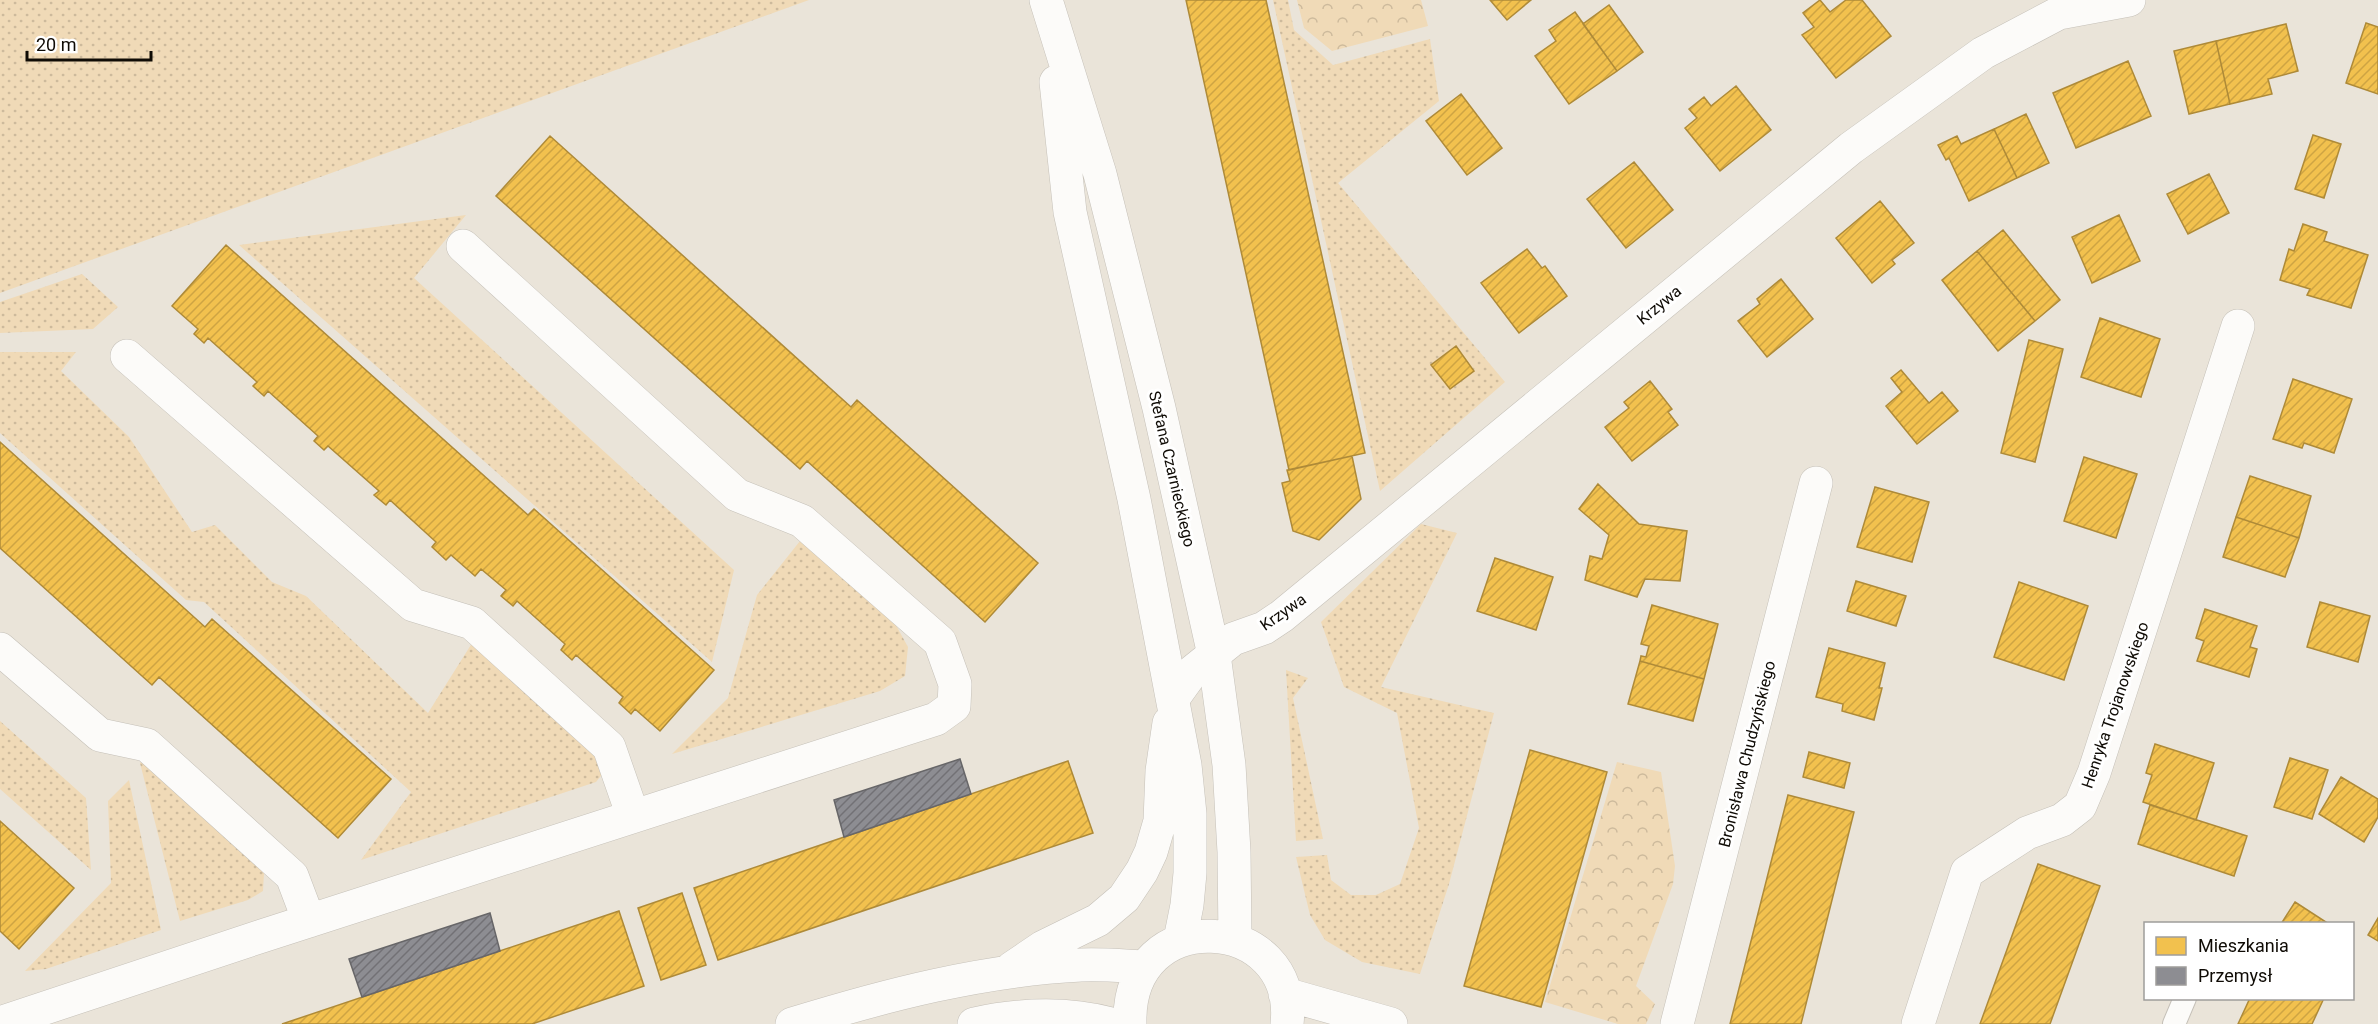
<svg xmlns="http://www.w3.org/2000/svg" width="2378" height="1024" font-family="Roboto,sans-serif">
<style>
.grass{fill:url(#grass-dots)}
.forest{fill:url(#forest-crowns)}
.homes{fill:url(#homes-hatch);stroke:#ae8a38;stroke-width:1.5}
.industry{fill:url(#industry-hatch);stroke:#676668;stroke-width:1.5}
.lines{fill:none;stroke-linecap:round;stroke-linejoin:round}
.service-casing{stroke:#c5c0b8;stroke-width:24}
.minor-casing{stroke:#c5c0b8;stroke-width:34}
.tertiary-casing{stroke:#c5c0b8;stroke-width:34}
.service{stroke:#fcfbf9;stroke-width:22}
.minor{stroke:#fcfbf9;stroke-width:33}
.tertiary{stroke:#fcfbf9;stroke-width:33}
.labels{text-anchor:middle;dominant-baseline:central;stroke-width:6;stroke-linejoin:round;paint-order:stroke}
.street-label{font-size:16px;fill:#0f0b05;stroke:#fff}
</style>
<defs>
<pattern id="grass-dots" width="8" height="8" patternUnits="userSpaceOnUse" patternTransform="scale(1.5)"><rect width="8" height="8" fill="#f0dab7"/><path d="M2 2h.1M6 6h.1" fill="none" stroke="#cdba9c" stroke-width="1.8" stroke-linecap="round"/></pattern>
<pattern id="forest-crowns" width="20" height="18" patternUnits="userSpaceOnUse" patternTransform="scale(1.5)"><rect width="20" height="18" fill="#f0dab7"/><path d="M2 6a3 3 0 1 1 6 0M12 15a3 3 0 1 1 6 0" fill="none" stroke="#cdba9c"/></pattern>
<pattern id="homes-hatch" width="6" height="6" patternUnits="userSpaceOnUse" patternTransform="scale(1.5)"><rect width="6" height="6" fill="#f2c14e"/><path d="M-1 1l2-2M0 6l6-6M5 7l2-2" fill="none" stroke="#cea443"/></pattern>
<pattern id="industry-hatch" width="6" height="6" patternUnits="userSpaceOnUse" patternTransform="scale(1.5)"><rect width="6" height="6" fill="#8d8d92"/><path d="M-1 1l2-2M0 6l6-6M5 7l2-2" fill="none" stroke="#727175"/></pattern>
</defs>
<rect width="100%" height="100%" fill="#eae4d9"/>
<path class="grass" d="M0,0H809L0,293Z
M1273,0H1288L1294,30L1333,65L1430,39L1439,101L1338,183L1505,382L1380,491Z
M466,215L414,278L734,570L712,662L239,245Z
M82,274L118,307L93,329L0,333V302Z
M0,352H76L61,371L129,437L192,532L215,525L272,582L306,596L428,713L474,640L602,756L604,772L596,782L361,860L411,792L204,602L186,600L0,433Z
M1421,524L1457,533L1381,687L1494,713L1449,884L1420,974L1362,962L1325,940L1310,915L1296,857L1327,855L1331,880L1351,895H1376L1400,884L1419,828L1397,713L1344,687L1321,622Z
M804,536L892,618L908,647L905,676L880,691L672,754L728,698L757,595Z
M1286,670L1308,678L1293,698L1323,839L1296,841Z
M0,721L86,798L91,870L0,789Z
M148,756L251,853L264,873L263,891L248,900L180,921L140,763Z
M129,780L161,930L46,969L25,971L111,883L108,801Z"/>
<path class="forest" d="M1297,0H1421L1428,26L1332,51L1304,28Z
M1617,762L1661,772L1675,866L1673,884L1636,986L1655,1004L1646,1024H1618L1545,1002Z"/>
<path class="homes" d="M1186,0H1266L1365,453L1289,470Z
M1490,0H1531L1507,20Z
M1820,0L1830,12L1846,0H1862L1891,36L1836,78L1802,35L1814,27L1803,13Z
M1609,5L1643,52L1617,71L1583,24Z
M1575,12L1617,71L1569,104L1535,56L1556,41L1549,30Z
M2366,23L2378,27V94L2346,83Z
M2286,24L2298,71L2268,79L2272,94L2230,104L2216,41Z
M2216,41L2230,104L2189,114L2174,51Z
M2128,61L2151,116L2076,148L2053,93Z
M1736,86L1771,130L1720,171L1685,128L1697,118L1689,109L1704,97L1711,106Z
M1461,94L1502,148L1467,175L1426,121Z
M2026,114L2049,163L2017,178L1994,129Z
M1994,129L2017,178L1969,201L1949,158L1946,160L1938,145L1957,136L1961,144Z
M2313,135L2341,144L2324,198L2295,189Z
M550,136L851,407L857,400L1038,563L985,622L807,461L800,469L496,196Z
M1634,162L1673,210L1626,248L1587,199Z
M2209,174L2229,213L2188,234L2167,194Z
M1880,201L1914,243L1892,260L1895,264L1872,283L1836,238Z
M2119,215L2140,261L2092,283L2072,237Z
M2303,224L2327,232L2324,241L2368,255L2351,308L2307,295L2310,289L2280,280L2289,249L2294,251Z
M2003,230L2060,300L2035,321L1977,251Z
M226,245L528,515L534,509L714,670L660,731L635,709L631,714L619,703L623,697L576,655L572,660L561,650L565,644L517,601L513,606L501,596L506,590L481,569L475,576L451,555L446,560L432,547L436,542L390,500L386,505L374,495L379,491L328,446L324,450L314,441L318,436L268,391L264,396L253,386L257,382L208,338L204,343L194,334L198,329L172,306Z
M1527,249L1542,268L1545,266L1567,296L1519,333L1481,283Z
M1977,251L2035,321L1998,351L1942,280Z
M1781,279L1813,319L1767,357L1738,321L1760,304L1757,299Z
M2100,318L2160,339L2141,397L2081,377Z
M2029,340L2063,349L2035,462L2001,453Z
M1456,346L1474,371L1450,389L1431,365Z
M1901,370L1929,403L1942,392L1958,411L1917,444L1886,406L1902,392L1891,378Z
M2293,379L2352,399L2334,453L2304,443L2302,448L2273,439Z
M1650,381L1672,409L1668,412L1678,425L1632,461L1605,427L1629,408L1624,402Z
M0,442L205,627L212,619L391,779L338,838L159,677L152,685L0,548Z
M1352,456L1361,499L1319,540L1293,531L1282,483L1290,481L1287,470Z
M2084,457L2137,474L2116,538L2064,521Z
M2250,476L2311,496L2299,538L2236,517Z
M1598,484L1639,524L1687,531L1680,581L1645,579L1637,597L1585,580L1590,556L1602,559L1609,535L1579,509Z
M1875,487L1929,502L1912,562L1857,547Z
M2236,517L2299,538L2285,577L2223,557Z
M1495,558L1553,577L1536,630L1477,611Z
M1856,581L1906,596L1896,626L1847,611Z
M2019,582L2088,606L2064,680L1994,657Z
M2320,602L2370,616L2358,662L2307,647Z
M1652,605L1718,624L1704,679L1640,661L1641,656L1646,657L1649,646L1641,644Z
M2205,609L2257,626L2250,647L2257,649L2249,677L2197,661L2204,641L2196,638Z
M1829,648L1885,663L1879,688H1882L1874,720L1842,711L1843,704L1816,697Z
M1640,661L1704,679L1693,721L1628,704Z
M2155,744L2214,763L2196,820L2143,802L2152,775L2146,773Z
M1530,750L1607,772L1541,1007L1464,986Z
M1809,752L1850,763L1844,788L1803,777Z
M2290,758L2328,770L2312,819L2274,807Z
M1068,761L1093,833L718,960L694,888Z
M2341,777L2378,799V817L2364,842L2319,814Z
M1788,795L1854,812L1801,1024H1730Z
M2150,805L2247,836L2234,876L2138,844Z
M0,821L74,888L19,949L0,931Z
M2038,864L2100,886L2050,1024H1980Z
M682,893L706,965L661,980L638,908Z
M2295,902L2329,924H2281Z
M619,911L644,986L532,1024H282Z
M2378,918V941L2368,935Z
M2250,998H2324L2312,1024H2238Z"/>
<path class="industry" d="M960,759L971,794L844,837L834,800Z
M490,913L500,951L362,997L349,959Z"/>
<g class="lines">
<g class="service-casing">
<path id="service" d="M2174,1024L2185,998"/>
</g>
<g class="minor-casing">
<path id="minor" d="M127,356L413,605L472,623L609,747L633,816
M0,649L100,735L147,745L292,876L309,921
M1174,697L1192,672L1233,639L1264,628L1282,616L1851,148L1983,53L2059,13L2129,0
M0,1023L262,936L936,719L954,706L955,684L940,642L802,521L737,495L463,246
M1677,1024L1816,483
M1918,1024L1967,872L2027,833L2062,820L2080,806L2094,773L2238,326"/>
</g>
<g class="tertiary-casing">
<path id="tertiary" d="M1046,0L1100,174L1159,408L1214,655L1229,765L1234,852L1235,939
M1056,82L1070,212L1134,499L1185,765L1190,814V873L1187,905L1180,940
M1012,968L1043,947L1098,920L1124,898L1142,871L1151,852L1160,821L1162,771L1169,723
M1285,994L1391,1024
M792,1024C886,995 982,970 1081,965C1102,964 1124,966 1145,967
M974,1024C1020,1014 1066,1012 1111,1024
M1130,1024C1126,901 1299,913 1287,1024"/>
</g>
<use href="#service" class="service"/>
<use href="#minor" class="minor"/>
<use href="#tertiary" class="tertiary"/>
</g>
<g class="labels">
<g class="street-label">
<text transform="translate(1659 305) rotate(-39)">Krzywa</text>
<text transform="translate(1172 469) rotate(77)">Stefana Czarnieckiego</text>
<text transform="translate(1283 612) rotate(-35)">Krzywa</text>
<text transform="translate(2115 705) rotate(-71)">Henryka Trojanowskiego</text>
<text transform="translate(1747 754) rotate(-76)">Bronisława Chudzyńskiego</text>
</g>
</g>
<rect x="2144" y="922" width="210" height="78" fill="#ffffff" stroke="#9f9d9b" stroke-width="1.5"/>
<rect x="2156" y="937" width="30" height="18" fill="#f2c14e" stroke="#9f9d9b" stroke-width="1.5"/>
<text x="2198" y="952" font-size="18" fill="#0f0b05">Mieszkania</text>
<rect x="2156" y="967" width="30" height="18" fill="#8d8d92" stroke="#9f9d9b" stroke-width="1.5"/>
<text x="2198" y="982" font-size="18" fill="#0f0b05">Przemysł</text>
<path d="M27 51v9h124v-9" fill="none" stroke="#0f0b05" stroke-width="3"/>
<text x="36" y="51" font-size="18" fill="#0f0b05" stroke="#ffffff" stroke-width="4.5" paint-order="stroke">20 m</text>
</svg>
